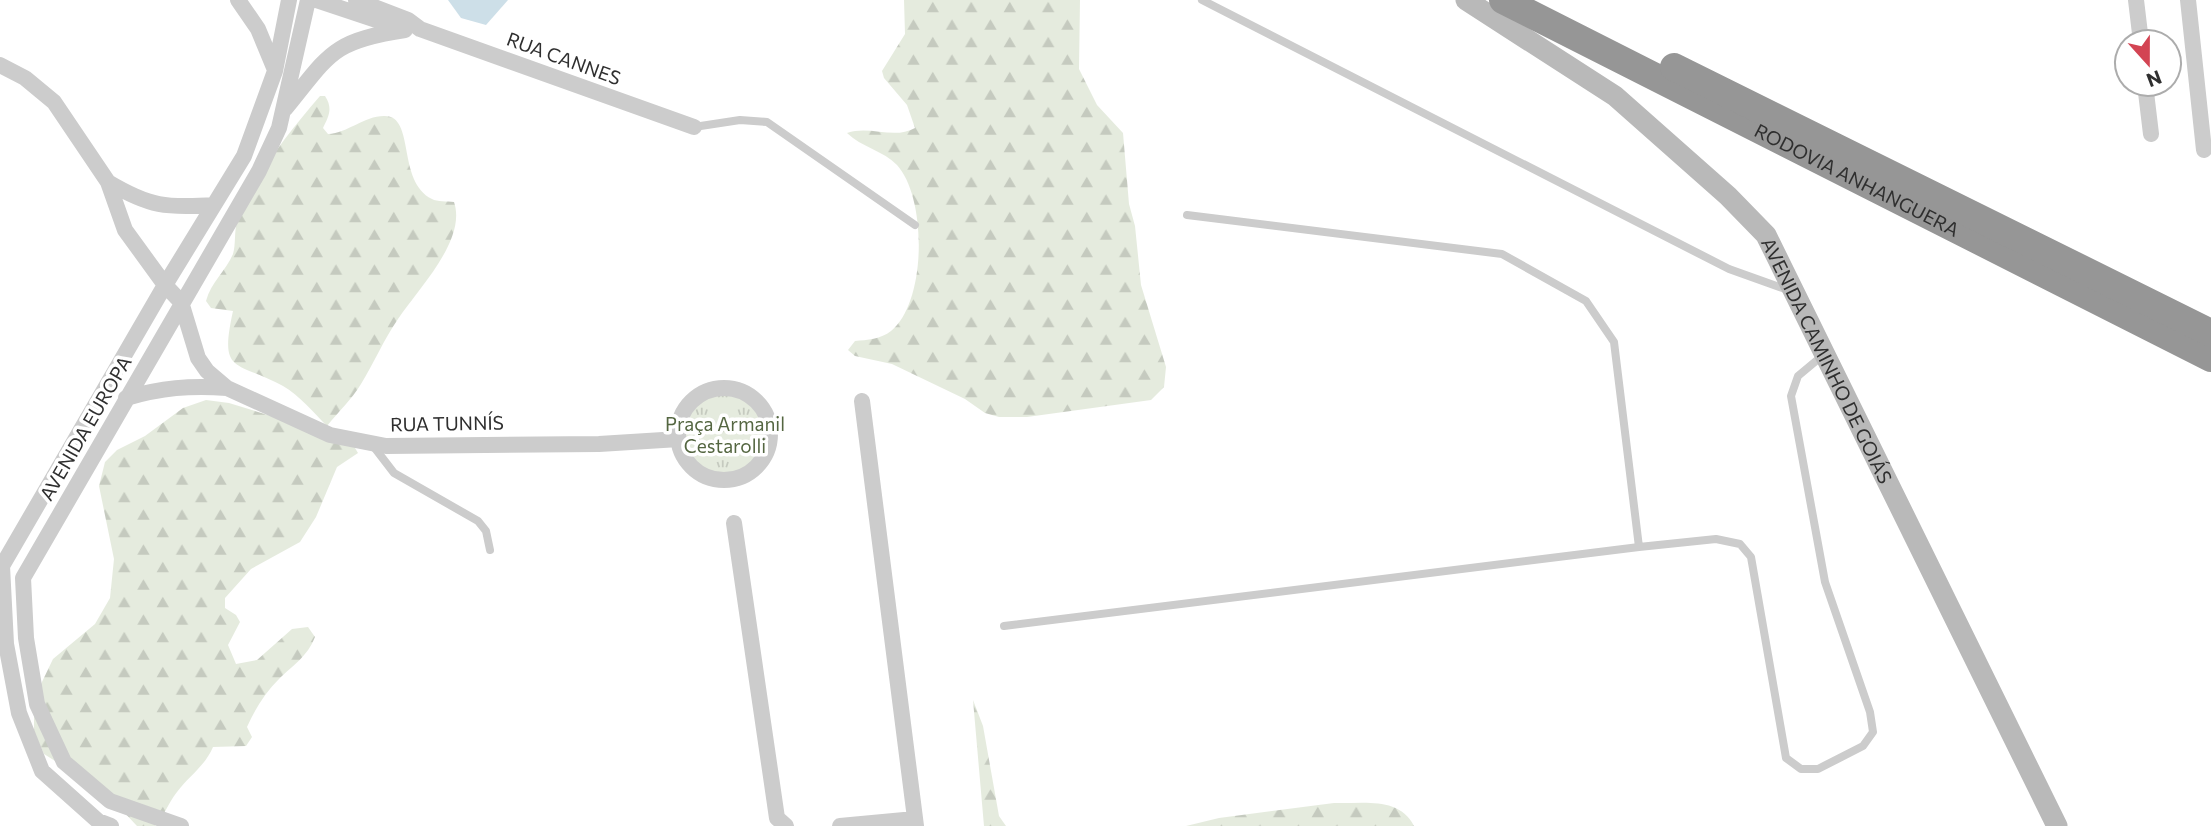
<svg xmlns="http://www.w3.org/2000/svg" width="2211" height="826" font-family="Commissioner,sans-serif">
<style>
.forest{fill:url(#forest-firs)}
.park{fill:url(#park-tufts)}
.water{fill:#cddfe8}
.lines{fill:none;stroke-linecap:round;stroke-linejoin:round}
.service{stroke:#ccc;stroke-width:8}
.minor{stroke:#ccc;stroke-width:16}
.secondary{stroke:#b9b9b9;stroke-width:21}
.motorway{stroke:#969696;stroke-width:28}
.labels{text-anchor:middle;dominant-baseline:central;stroke-width:7;stroke-linejoin:round;paint-order:stroke}
.street-label{font-size:19px;fill:#2f2f2f;stroke:#fff}
.park-label{font-size:19px;fill:#546641;stroke:#fff}
</style>
<defs>
<pattern id="forest-firs" width="22" height="20" patternUnits="userSpaceOnUse" patternTransform="scale(1.75)"><rect width="22" height="20" fill="#e5ebde"/><path d="M5 1l3.5 6h-7zM16 11l3.5 6h-7z" fill="#c5cabf"/></pattern>
<pattern id="park-tufts" width="24" height="20" patternUnits="userSpaceOnUse" patternTransform="scale(1.75)"><rect width="24" height="20" fill="#e5ebde"/><path d="M3 7l-1-3M5 7V3M7 7l1-3M15 17l-1-3M17 17v-4M19 17l1-3" fill="none" stroke="#c5cabf"/></pattern>
</defs>
<rect width="100%" height="100%" fill="#fff"/>
<path class="forest" d="M904,0H1080L1079,69L1097,105L1123,133L1129,204L1135,226L1141,285L1166,367L1164,387L1151,400L1027,417H999L985,413L965,399L892,364L855,356L848,350L855,341C867,340 881,339 891,331C927,302 927,198 897,165C884,151 861,147 847,133C870,125 894,140 915,128L907,105L884,78L882,71L905,34Z
M320,96H325C333,108 329,116 323,128L328,134C348,133 364,116 384,116C416,115 396,181 432,199C437,202 447,201 454,202C467,240 418,289 398,319C384,339 374,363 361,384C352,399 338,412 327,426C314,413 299,395 283,386C235,360 219,375 233,311L211,308L206,301C211,282 226,271 233,254C236,244 234,232 237,222C254,176 288,133 320,96Z
M206,400L229,403L342,438L352,443L358,453L337,467L316,517L300,542L251,569L225,598V608L236,615L240,622L228,645L236,664L257,660L292,629L308,627L315,637C307,657 294,664 279,679C265,693 255,709 247,727L252,737L246,746L213,747C205,766 189,776 177,792C168,803 165,815 155,826H137L106,793L44,754L34,733V712L41,684L53,659L95,624L110,598L114,559L99,486L105,462L117,450L145,436L183,408Z
M973,700L983,726L999,816L1006,826H984Z
M1334,803C1363,804 1399,796 1414,826H1186L1219,818Z"/>
<path class="park" d="M684 434a41 41 0 1 1 82 0a41 41 0 1 1-82 0Z"/>
<path class="water" d="M448,0H508L486,25L461,18Z"/>
<g class="lines">
<path class="service" d="M1202,0L1729,269L1788,290
M694,127L740,120L767,122L915,225
M374,447L394,473L478,521L486,531L490,550
M1639,547L1716,539L1740,544L1751,557L1786,758L1801,769H1818L1863,746L1873,732L1870,712L1825,582L1791,396L1798,376L1822,356
M1004,626L1639,547L1614,342L1586,301L1502,254L1187,215"/>
<path class="minor" d="M238,0L258,29L275,70
M316,0L400,28
M356,0L408,20L420,29L694,127
M2136,0L2141,42
M2188,0L2204,150
M0,65L25,78L54,102L108,182L125,230L165,285L181,302L198,358L207,371L227,388L330,435L386,446L599,444L679,439
M2145,84L2151,134
M285,109C330,54 331,41 405,30
M108,182C150,207 166,208 214,205
M678 434a46 46 0 1 1 92 0a46 46 0 1 1-92 0Z
M126,398C161,388 190,385 227,388
M862,401L916,826
M734,523L777,818L786,826
M111,826L98,821L42,771L19,713L6,644L2,566L165,285L244,156L275,71L289,0
M181,826L110,801L64,762L37,704L26,638L23,578L259,171L279,128L308,0
M840,826L915,819"/>
<path class="secondary" id="s1" d="M1466,0L1615,96L1728,196L1766,235L2057,826"/>
<g class="motorway">
<path id="s2" d="M1503,0L2211,358"/>
<path d="M1674,67L2211,333"/>
</g>
</g>
<g class="labels">
<g class="street-label">
<text transform="translate(564 58) rotate(20)">RUA CANNES</text>
<text stroke="none"><textPath href="#s2" startOffset="397">RODOVIA ANHANGUERA</textPath></text>
<text stroke="none"><textPath href="#s1" startOffset="522">AVENIDA CAMINHO DE GOIÁS</textPath></text>
<text transform="translate(447 423) rotate(-1)">RUA TUNNÍS</text>
<text transform="translate(85 428) rotate(-60)">AVENIDA EUROPA</text>
</g>
<g class="park-label">
<text x="725" y="423">Praça Armanil<tspan x="725" dy="22">Cestarolli</tspan></text>
</g>
</g>
<g transform="translate(2148 63) rotate(159)"><circle r="33" fill="#ffffff" stroke="#acacac" stroke-width="2"/>
<path d="M0-5L12 26L0 18L-12 26Z" fill="#d34453"/>
<text y="-10" font-size="19" font-weight="bold" text-anchor="middle" fill="#2f2f2f">N</text>
</g>
</svg>
